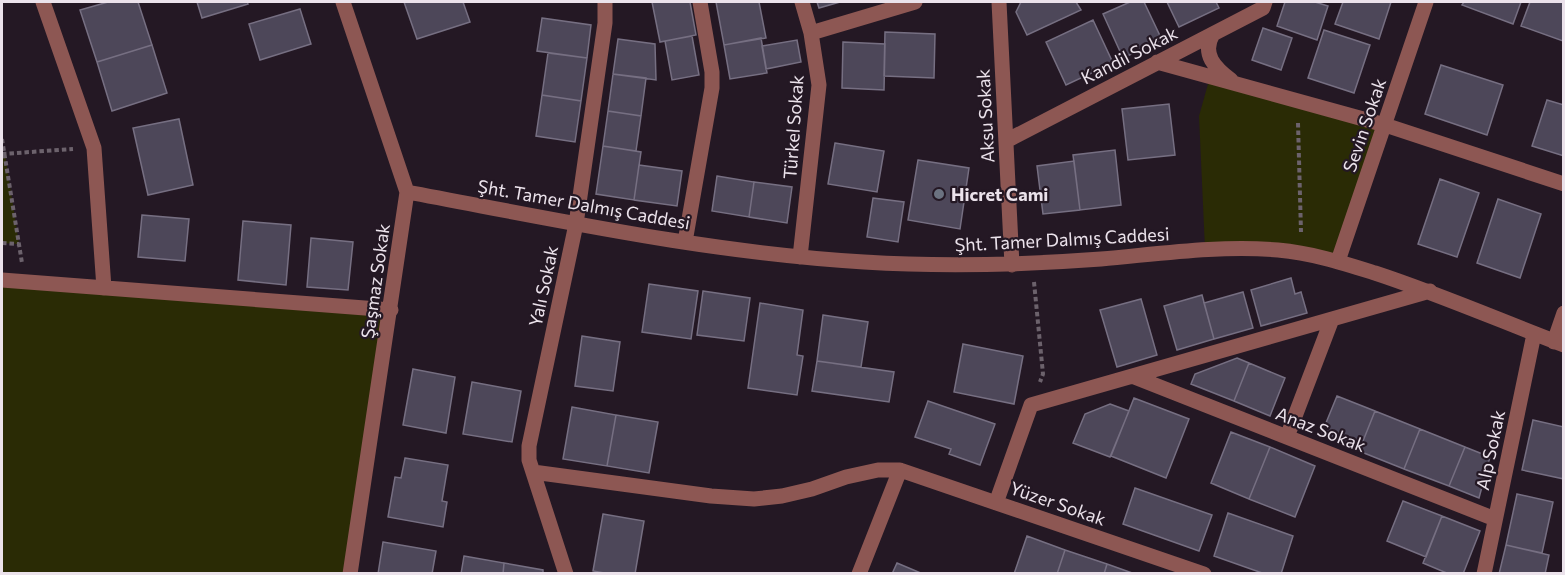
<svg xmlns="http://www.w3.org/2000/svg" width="1565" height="575" font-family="Commissioner,sans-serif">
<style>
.green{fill:#2a2b05}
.building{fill:#4d4759;stroke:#766f82;stroke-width:1.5}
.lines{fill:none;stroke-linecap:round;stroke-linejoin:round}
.path{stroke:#6c626c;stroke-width:4;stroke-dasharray:4.5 3;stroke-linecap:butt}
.minor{stroke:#8d5753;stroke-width:15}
.worship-dot{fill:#6b7280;stroke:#241824;stroke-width:2}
.labels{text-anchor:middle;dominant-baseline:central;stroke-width:4.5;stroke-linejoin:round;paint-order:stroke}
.street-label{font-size:18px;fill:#ebe2eb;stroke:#241824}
.poi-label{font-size:18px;font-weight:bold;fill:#ebe2eb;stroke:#241824;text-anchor:start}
</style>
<rect width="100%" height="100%" fill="#241824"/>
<path class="green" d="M1210,77L1385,125L1338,261L1205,249L1199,116Z
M2,154H5L19,244L2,243Z
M2,280L391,310L350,573H2Z"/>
<path class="building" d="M108,2H138L152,45L97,62L80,10Z
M197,2H247L248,4L202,18Z
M404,2H463L470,22L417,39Z
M652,2H690L696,35L660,42Z
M716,2H759L766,38L724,45Z
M817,2H840L819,8Z
M1021,2H1076L1081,10L1027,35L1016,12Z
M1130,2H1144L1162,40L1123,58L1103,14Z
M1167,2H1216L1219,8L1179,27Z
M1285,2H1315L1328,6L1317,40L1277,26Z
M1343,2H1391L1379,39L1335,24Z
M1464,2H1521L1513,24L1462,5Z
M1530,2H1564L1563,41L1521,26Z
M300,9L311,44L260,60L249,24Z
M542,18L591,25L587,58L537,51Z
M1093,20L1113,63L1066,85L1046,42Z
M1263,28L1292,38L1281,70L1252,60Z
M1324,30L1370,45L1354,93L1308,78Z
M885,32L935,34L934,78L884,76Z
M692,36L699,75L672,80L665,41Z
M761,38L767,73L730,79L724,45Z
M618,39L655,44L656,80L613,74Z
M797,40L801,62L766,69L762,46Z
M843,42L885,44L884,90L842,88Z
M152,45L167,93L112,111L97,62Z
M548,53L587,58L581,101L542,95Z
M1441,65L1503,85L1487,135L1425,114Z
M613,74L646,78L641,116L608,111Z
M542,95L581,101L575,142L536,136Z
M1547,100L1564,105V156L1532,146Z
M1169,104L1175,155L1128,160L1122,109Z
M608,111L641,116L636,151L603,146Z
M179,119L193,185L148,195L133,128Z
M835,143L884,151L877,192L828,184Z
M603,146L641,152L634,200L596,194Z
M1115,150L1121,205L1080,210L1073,155Z
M918,160L969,168L960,229L908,220Z
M1074,161L1080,210L1043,214L1037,166Z
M639,165L682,171L677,206L634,200Z
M717,176L754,182L749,217L712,211Z
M1440,179L1479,193L1457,257L1418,244Z
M754,182L792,187L787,223L749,217Z
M873,198L904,202L898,242L867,237Z
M1498,199L1541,214L1520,278L1477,263Z
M142,215L189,219L185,261L138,257Z
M243,221L291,225L286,285L238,280Z
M311,238L353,242L348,290L307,287Z
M1291,278L1295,294L1301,292L1307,313L1261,326L1251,290Z
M649,284L698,291L691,339L642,332Z
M703,291L750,298L744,341L697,335Z
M1243,292L1253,328L1214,339L1204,303Z
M1202,295L1214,339L1177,350L1164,306Z
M1141,299L1157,355L1117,367L1100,310Z
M760,303L803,310L797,355L803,356L797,395L748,388Z
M823,315L868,322L861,367L817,361Z
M582,336L620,342L613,391L575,386Z
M963,344L1023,356L1014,404L954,392Z
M1237,358L1249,363L1234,401L1191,384L1195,374Z
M817,361L894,372L889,402L812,391Z
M1249,363L1285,378L1270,416L1234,401Z
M413,369L455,377L446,433L403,425Z
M472,382L521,391L512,442L463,434Z
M1337,396L1375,411L1359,451L1321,435Z
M1134,398L1189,419L1166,478L1111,456Z
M928,401L995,424L980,465L949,454L951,449L915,437Z
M1110,404L1129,411L1110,457L1073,443L1085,414Z
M572,407L616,415L607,466L563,459Z
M1375,411L1420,429L1404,469L1359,451Z
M616,415L658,422L649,473L607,466Z
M1533,420L1564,427V479L1522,470Z
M1420,429L1465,447L1449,486L1404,469Z
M1231,432L1270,447L1249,499L1211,483Z
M1270,447L1315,466L1295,517L1249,499Z
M1465,447L1490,457L1479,498L1449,486Z
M405,458L448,465L442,501L447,502L443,527L388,517L395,477L401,478Z
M1135,488L1212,515L1199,551L1123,524Z
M1517,494L1553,502L1542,553L1506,545Z
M1403,501L1442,516L1426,557L1387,541Z
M1228,513L1293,536L1281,574H1265L1214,556Z
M603,514L644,521L635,574H610L593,571Z
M1442,516L1480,531L1463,574H1449L1423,563Z
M1027,536L1065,550L1057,574H1014Z
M383,542L436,551L432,574H378Z
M1506,545L1549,555L1545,574H1499Z
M1065,550L1107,564L1104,574H1057Z
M464,556L504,563L503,574H461Z
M504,563L543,570V574H503Z
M897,563L923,574H892Z
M1107,564L1135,574H1104Z"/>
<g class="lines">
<path class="path" d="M1298,123L1301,232
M2,139L22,263
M2,154L73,149
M2,243L19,244
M1034,282L1043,374L1040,382"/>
<path class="minor" d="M43,2L94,148L104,288
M343,2L407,192L350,574
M999,2L1012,265
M811,33L915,2
M1213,34C1201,54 1215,68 1231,80
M1157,62L1385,125L1564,184
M1006,141L1263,8L1265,2
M407,192C558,220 710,253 864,262C943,267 1021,265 1101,259C1159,254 1219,245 1278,250C1312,253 1343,263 1375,273C1439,294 1501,321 1564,345
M685,242L712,88V72L700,2
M800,257L819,85L811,33L802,2
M1338,261L1426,2
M2,280L391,310
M1554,342L1564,313
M1132,376L1495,519
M1287,437L1332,319
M533,472L711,496L754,499L782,496L812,489L846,477L878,470H900L1204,574
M996,503L1031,405L1430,291
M566,574L529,460V446L576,224L605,23V2
M859,574L900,470
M1484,574L1534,334"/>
</g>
<circle class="worship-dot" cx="939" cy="194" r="6"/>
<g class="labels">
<g class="street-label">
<text transform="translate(1129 55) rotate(-27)">Kandil Sokak</text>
<text transform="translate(985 116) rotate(-93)">Aksu Sokak</text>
<text transform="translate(1364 125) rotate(-71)">Sevin Sokak</text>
<text transform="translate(793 127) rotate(-86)">Türkel Sokak</text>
<text transform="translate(584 204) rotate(10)">Şht. Tamer Dalmış Caddesi</text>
<text transform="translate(1062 239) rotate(-3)">Şht. Tamer Dalmış Caddesi</text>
<text transform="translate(375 281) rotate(-82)">Şaşmaz Sokak</text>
<text transform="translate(543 286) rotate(-78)">Yalı Sokak</text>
<text transform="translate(1321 429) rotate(21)">Anaz Sokak</text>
<text transform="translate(1490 450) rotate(-78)">Alp Sokak</text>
<text transform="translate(1058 503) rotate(19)">Yüzer Sokak</text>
</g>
<g class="poi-label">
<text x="951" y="194">Hicret Cami</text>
</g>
</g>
<rect width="1565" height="575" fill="none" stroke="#ebe2eb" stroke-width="6"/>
</svg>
